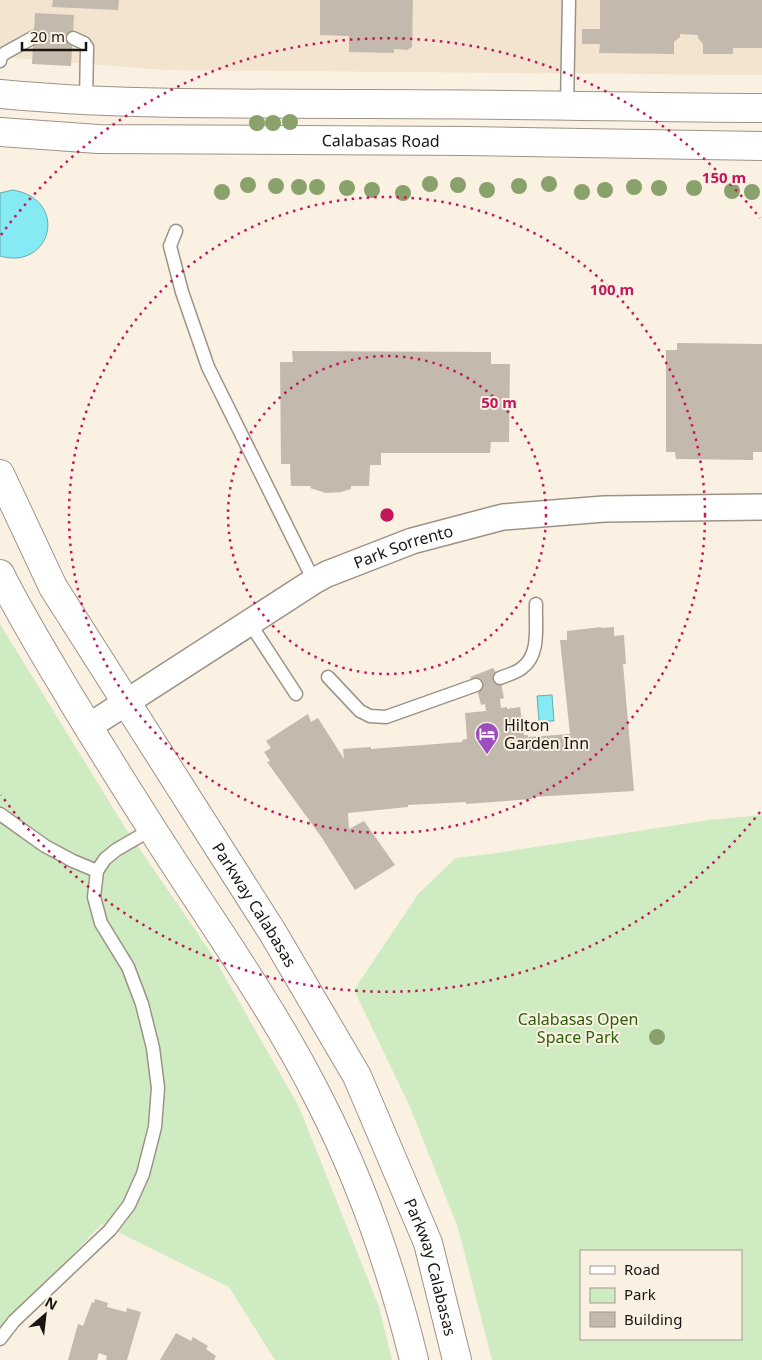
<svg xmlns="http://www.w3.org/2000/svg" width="762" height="1360" font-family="'Noto Sans',sans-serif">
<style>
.built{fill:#f3e4d0}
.green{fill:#ceebc2;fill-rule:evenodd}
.water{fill:#86eaf4;stroke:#65aab0}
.building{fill:#c3b9ac}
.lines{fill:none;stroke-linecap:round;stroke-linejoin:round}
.service-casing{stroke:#9c9387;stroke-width:15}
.minor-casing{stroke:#9c9387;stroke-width:28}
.tertiary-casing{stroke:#9c9387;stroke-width:30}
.secondary-casing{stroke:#9c9387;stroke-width:30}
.service{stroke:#fff;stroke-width:12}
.minor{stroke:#fff;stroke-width:25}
.tertiary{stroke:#fff;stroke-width:28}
.secondary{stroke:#fff;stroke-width:28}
.tree{fill:#89a16b}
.ring{fill:none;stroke:#c2185b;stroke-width:2.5;stroke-dasharray:2.5 5}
.labels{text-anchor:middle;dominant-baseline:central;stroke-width:4;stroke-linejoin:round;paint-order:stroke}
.street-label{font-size:16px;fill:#191611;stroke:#fbf1e3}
.poi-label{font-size:16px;fill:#191611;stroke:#fbf1e3;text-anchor:start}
.park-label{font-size:16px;fill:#2c6008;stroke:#fbf1e3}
.centre{fill:#c2185b;stroke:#fbf1e3;stroke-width:2.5}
.ring-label{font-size:15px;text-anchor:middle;font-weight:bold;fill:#c2185b;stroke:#fbf1e3;stroke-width:4;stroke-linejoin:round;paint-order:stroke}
</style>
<rect width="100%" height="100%" fill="#fbf1e3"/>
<path class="built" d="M0,0H762V75L164,70L0,57Z"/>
<path class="green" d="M0,624L126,829L213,956L299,1107L379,1307L392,1360H275L229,1287L102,1224L0,1330Z
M762,815V1360H492L458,1228L410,1107L354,990L419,893L456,858L490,854L709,820ZM581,1251H741V1339H581Z"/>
<path class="water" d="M13,190C70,200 51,271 0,256V193Z
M552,695L554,721H539L537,696Z"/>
<path class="building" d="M53,0H119L118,10L52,7Z
M320,0H413L412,47L407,50L394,49V53L349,52V36L320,35Z
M600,0H762V48H733V54H703V44L698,38V35L680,34V37L674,42V54L599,53L600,44H582V29H600Z
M35,13L74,15L71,66L32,64Z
M677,343L762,344V452H753V460L676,459L675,452H666V350H677Z
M292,351L491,352V364H510L509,442H491L490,453H381V465H370L369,486H351V489L341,492L326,493L310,488L311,486H291L290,464H281L280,362H293Z
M601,627V628L614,627V636L624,635L626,664H623L634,791L532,797V799L466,804V802L408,805V807L348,813L349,829L364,821L395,865L355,890L322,838L267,762L270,761L264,752L271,748L266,741L308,714L311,722L318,718L344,759L343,749L371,747V749L462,742V740L467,739L465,713L486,711L485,704L481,705L476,685L470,677L493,668L500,678L504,698L500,699L501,708L507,707V709L520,707L524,735H528V737L570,734L560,640H567V631Z
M95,1299L108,1303L107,1307L126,1312L127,1308L141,1312L127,1360H106L107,1356L99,1353L97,1360H68L78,1324L83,1326L92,1302L94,1303Z
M176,1333L191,1341L193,1337L208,1346L206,1349L216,1356L214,1360H160Z"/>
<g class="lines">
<g class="service-casing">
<path id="service" d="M73,38L84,43L87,47L86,101
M0,61L1,56L5,53L34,37
M567,106L569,0
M176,231L170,246L182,292L208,367L314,581
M249,622L296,694
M328,677L360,711L370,716L386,717L476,685
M500,678C507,675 516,673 522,668C541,654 535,625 536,604
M0,814L45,846L73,861L97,871
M0,1339L14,1321L110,1230L129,1205L143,1174L155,1127L158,1088L153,1048L142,1004L128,967L101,923L94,897L97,871L105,859L116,850L152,829"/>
</g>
<g class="minor-casing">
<g id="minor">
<path id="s1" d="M88,727L314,581L327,574L412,541L503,517L604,509L762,507"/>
</g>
</g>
<g class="tertiary-casing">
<g id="tertiary">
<path id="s2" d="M0,474L53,587L273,933L357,1076L428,1243L457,1360"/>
<path d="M0,574C22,618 48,660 73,702C112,766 152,830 193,892C237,959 283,1027 319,1099C361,1181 392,1270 414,1360"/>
</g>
</g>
<g class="secondary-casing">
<g id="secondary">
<path d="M0,94C123,106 248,103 371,104C502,104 632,107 762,108"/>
<path id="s3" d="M0,132L98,139L467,141L762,146"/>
</g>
</g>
<use href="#service" class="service"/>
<use href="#minor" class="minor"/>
<use href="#tertiary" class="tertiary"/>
<use href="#secondary" class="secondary"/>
</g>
<g class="tree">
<circle cx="290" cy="122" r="8"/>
<circle cx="257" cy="123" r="8"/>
<circle cx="273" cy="123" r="8"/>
<circle cx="430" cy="184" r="8"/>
<circle cx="549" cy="184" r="8"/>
<circle cx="248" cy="185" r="8"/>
<circle cx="458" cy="185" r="8"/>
<circle cx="276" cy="186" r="8"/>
<circle cx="519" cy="186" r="8"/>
<circle cx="299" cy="187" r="8"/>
<circle cx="317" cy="187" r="8"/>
<circle cx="634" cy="187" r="8"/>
<circle cx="347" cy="188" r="8"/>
<circle cx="659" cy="188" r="8"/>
<circle cx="694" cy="188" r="8"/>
<circle cx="372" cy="190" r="8"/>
<circle cx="487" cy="190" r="8"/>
<circle cx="605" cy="190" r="8"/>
<circle cx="732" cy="191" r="8"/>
<circle cx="222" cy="192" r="8"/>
<circle cx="582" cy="192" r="8"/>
<circle cx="752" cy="192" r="8"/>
<circle cx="403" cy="193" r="8"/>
<circle cx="657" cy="1037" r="8"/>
</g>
<g class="ring">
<circle cx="387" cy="515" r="159"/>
<circle cx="387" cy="515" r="318"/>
<path d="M760 812A477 477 0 0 1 1 795M1 235A477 477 0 0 1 760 218"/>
</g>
<defs>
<g id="hotel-pin" transform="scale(1.25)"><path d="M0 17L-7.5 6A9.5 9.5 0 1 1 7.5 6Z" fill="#9c4ebe" stroke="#fbf1e3"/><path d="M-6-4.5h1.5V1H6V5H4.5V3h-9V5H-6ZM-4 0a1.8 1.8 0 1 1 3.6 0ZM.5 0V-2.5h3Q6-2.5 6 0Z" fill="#fff"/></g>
</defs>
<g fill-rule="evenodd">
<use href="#hotel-pin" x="487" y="734"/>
</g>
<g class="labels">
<g class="street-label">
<text stroke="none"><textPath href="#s3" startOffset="381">Calabasas Road</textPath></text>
<text stroke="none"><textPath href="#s1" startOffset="365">Park Sorrento</textPath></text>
<text stroke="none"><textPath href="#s2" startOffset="501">Parkway Calabasas</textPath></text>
<text stroke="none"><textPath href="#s2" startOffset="906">Parkway Calabasas</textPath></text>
</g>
<g class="poi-label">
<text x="504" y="725">Hilton<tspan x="504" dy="18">Garden Inn</tspan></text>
</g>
<g class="park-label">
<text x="578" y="1019">Calabasas Open<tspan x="578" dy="18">Space Park</tspan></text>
</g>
</g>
<circle cx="387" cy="515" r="8" class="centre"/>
<g class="ring-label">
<text x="724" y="183">150 m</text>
<text x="612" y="295">100 m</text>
<text x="499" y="408">50 m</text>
</g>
<rect x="580" y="1250" width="162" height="90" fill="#fbf1e3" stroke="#a1998f"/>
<rect x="590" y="1266" width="25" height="8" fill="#ffffff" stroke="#a1998f"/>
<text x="624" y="1275" font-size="15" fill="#191611">Road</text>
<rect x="590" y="1288" width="25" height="15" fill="#ceebc2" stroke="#a1998f"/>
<text x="624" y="1300" font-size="15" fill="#191611">Park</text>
<rect x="590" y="1312" width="25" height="15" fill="#c3b9ac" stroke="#a1998f"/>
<text x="624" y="1325" font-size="15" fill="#191611">Building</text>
<g transform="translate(45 1315) rotate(28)" stroke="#fbf1e3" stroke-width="4" paint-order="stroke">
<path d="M0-4L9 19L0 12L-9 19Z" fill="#191611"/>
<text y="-8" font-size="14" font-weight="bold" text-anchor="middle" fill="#191611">N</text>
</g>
<path d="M22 42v8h64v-8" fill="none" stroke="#191611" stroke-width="2.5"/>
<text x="30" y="42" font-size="15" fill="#191611" stroke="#fbf1e3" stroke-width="4" paint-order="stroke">20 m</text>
</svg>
